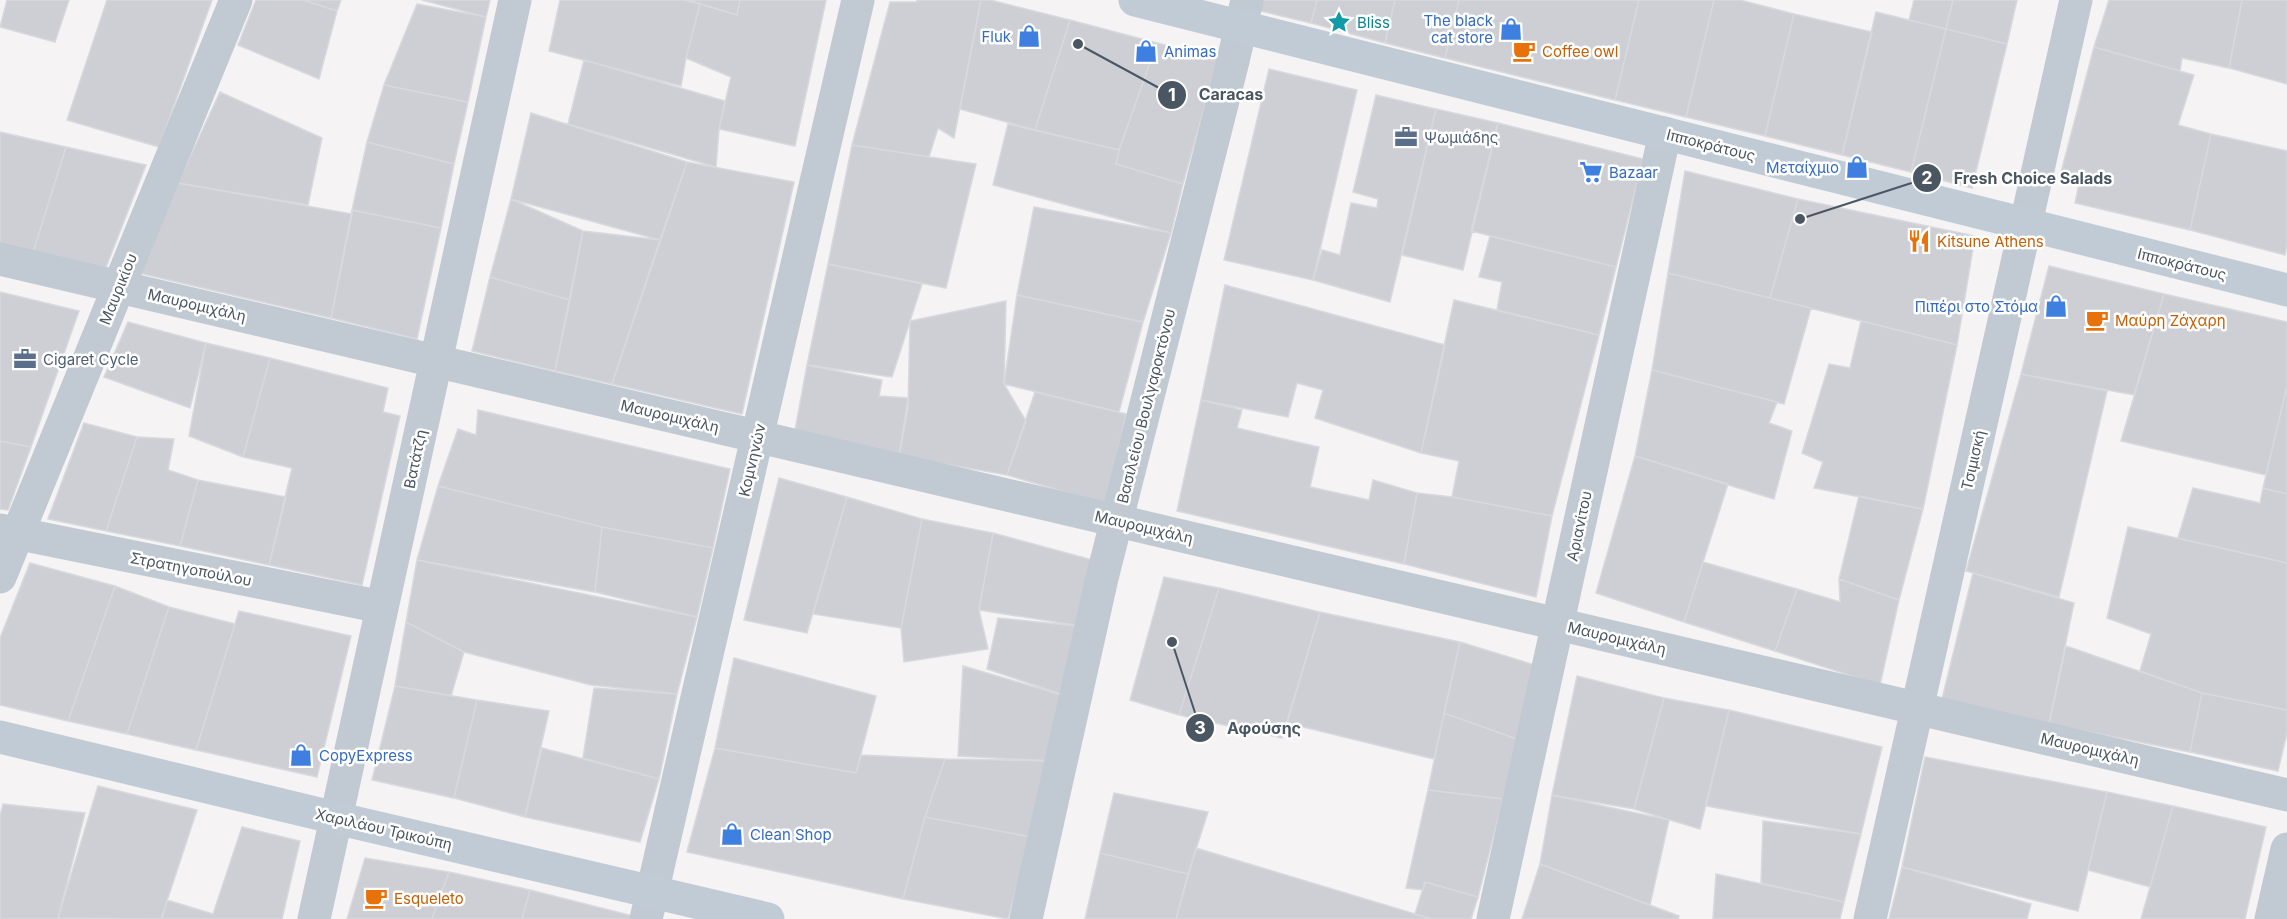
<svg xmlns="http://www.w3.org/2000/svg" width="2287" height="919" font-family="Inter,sans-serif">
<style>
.building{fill:#cdcfd5;stroke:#d7d9de;stroke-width:1.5}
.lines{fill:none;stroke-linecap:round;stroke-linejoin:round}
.street{stroke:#c1cad2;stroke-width:33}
.secondary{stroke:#c1cbd6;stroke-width:33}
.labels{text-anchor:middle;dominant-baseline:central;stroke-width:5;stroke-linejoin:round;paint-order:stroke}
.shop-label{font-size:15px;fill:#366cbe;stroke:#fff;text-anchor:end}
.culture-label{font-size:15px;fill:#0d838f;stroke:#fff;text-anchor:start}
.food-label{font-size:15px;fill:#c56008;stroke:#fff;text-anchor:start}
.service-label{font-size:15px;fill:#4e5e75;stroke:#fff;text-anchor:start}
.street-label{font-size:15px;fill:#4a5661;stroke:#fff}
.leader{fill:none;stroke:#4a5661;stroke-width:2}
.callout-dot{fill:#4a5661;stroke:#fff;stroke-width:2}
.mark-label{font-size:18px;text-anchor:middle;font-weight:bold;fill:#fff}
.callout-label{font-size:16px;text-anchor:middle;font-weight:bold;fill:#4a5661;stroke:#fff;stroke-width:5;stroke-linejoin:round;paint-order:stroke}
</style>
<rect width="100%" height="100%" fill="#f5f3f3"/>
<path class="building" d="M7,0H69L55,42L0,27Z
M107,0H212L159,147L67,120Z
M256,0H303L337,11L319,79L238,45Z
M303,0H341L337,11Z
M422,0H490L486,17Z
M560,0H684L700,4L686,58L681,86L549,51Z
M688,0H740L737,15Z
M740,0H826L795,146L719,129L731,77L686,58L700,4L737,15Z
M917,0H981L954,138L938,128L929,157L852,145L890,2H917Z
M981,0H990L1070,20L1035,130L960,109Z
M1254,0H1317L1311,23L1252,9Z
M1317,0H1395L1385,43L1311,23Z
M1395,0H1459L1445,58L1385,43Z
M1459,0H1639L1615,100L1445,58Z
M1639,0H1714L1686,117L1615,100Z
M1714,0H1740L1794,14L1765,136L1686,117Z
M1914,0H1953L1946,29L1909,20Z
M1953,0H2017L2007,44L1946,29Z
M2109,0H2242L2229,68L2182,58L2180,71L2094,47Z
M2242,0H2287V84L2229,68Z
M417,4L486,17L468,102L384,85Z
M1876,12L1946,29L1911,172L1842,155Z
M1794,14L1872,32L1842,155L1765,136Z
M1070,20L1157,43L1119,150L1035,130Z
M1946,29L2007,44L1972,188L1911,172Z
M1157,43L1218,58L1183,184L1116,164L1119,150Z
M2094,47L2194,75L2178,125L2211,134L2190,230L2075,203L2079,184L2060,176Z
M584,60L725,101L719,129L716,167L568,124Z
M1269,69L1357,90L1313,280L1224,260Z
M384,85L468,102L454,164L367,142Z
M220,92L322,138L308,205L178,183Z
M1376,95L1436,109L1390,302L1313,280L1322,250L1340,255L1351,203L1377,208L1378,199L1353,192Z
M1436,109L1498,123L1463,270L1402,255Z
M531,113L687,162L660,240L511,199Z
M1498,123L1643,159L1616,267L1471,231Z
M1008,124L1119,150L1116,164L1183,184L1171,233L993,185Z
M0,132L66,147L31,259L0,249Z
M2211,134L2287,151V246L2285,255L2190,230Z
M367,142L454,164L441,228L352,210Z
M852,145L976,164L946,288L828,264Z
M66,147L146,165L101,280L31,259Z
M687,162L794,182L742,414L612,384Z
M1685,171L1798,199L1770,298L1668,273Z
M178,183L352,214L331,318L139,273Z
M511,199L583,231L570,300L490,277Z
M1798,199L1975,236L1957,345L1770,298Z
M1034,207L1171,233L1143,322L1017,295Z
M352,210L441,228L417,339L331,318Z
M583,231L660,240L612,384L555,371Z
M1490,236L1616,267L1599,335L1497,310L1502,282L1479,277Z
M828,264L922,284L892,377L807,365Z
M2049,266L2164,294L2134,395L2021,374Z
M1668,273L1811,308L1784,404L1652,370Z
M490,277L570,300L555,371L472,351Z
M1225,285L1445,345L1421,453L1315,418L1323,390L1297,383L1288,417L1201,400Z
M0,292L79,311L31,447L0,441Z
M2164,294L2287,322V386L2266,475L2121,441Z
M1017,295L1143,322L1119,412L1004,384Z
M1454,300L1599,335L1552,516L1452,497L1459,461L1421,453Z
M1006,301L1004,384L1026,421L1007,475L899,456L908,409L910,321Z
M1861,321L1957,345L1923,509L1814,488L1823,462L1802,453L1829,364L1850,368Z
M128,322L206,343L190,408L104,377Z
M206,343L270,358L243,457L189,436Z
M270,358L388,388L383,412L400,416L362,585L269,565L292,468L243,457Z
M807,365L882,380L879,396L908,398L899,456L794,436Z
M1652,370L1777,402L1769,423L1792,431L1774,499L1635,456Z
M2021,374L2107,391L2059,597L1966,571Z
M2287,386V494L2263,488Z
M1035,392L1126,414L1106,504L1007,475Z
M1201,400L1242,410L1237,428L1319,447L1310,487L1369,500L1373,480L1417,493L1404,564L1177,511Z
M478,410L730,469L713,548L602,527L438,486L458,429L476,435Z
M84,423L137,437L106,531L48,519Z
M137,437L174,439L168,470L198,480L180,546L106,531Z
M0,441L31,447L8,510L0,509Z
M1635,456L1728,484L1684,622L1596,593Z
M779,478L847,497L807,633L744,620Z
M198,480L286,497L269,565L180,546Z
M438,486L602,527L595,592L417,560Z
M2193,488L2260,503L2263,488L2287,494V563L2178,538Z
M1417,493L1452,497L1552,516L1536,597L1404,564Z
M1859,496L1923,509L1899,600L1839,579Z
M847,497L922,519L901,628L813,614Z
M922,519L993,533L979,610L988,649L904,662L901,628Z
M602,527L713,548L697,617L595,592Z
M2128,527L2287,563V710L2202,693L2140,671L2151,634L2107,618Z
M993,533L1100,562L1087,627L979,610Z
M417,560L697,617L677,694L591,685L464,652L406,622Z
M1703,562L1797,589L1775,651L1684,622Z
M30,563L115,586L68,721L0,705V638Z
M1973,573L2074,603L2049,724L1941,703Z
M1164,577L1219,588L1179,715L1130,700Z
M1839,579L1899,600L1880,685L1775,651L1797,589L1840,602Z
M115,586L169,607L127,734L68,721Z
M1219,588L1320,612L1282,738L1179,715Z
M169,607L235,624L196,750L127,734Z
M239,611L351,636L317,777L196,750Z
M1320,612L1460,642L1434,759L1287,723Z
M998,618L1087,627L1072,698L987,669Z
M406,622L464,652L451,696L395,686Z
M1460,642L1538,666L1517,739L1444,713Z
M2066,646L2202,693L2190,752L2049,724Z
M734,658L876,696L856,773L715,748Z
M963,666L1072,698L1053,761L958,756Z
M1577,676L1664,698L1634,809L1552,795Z
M395,686L477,700L454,798L372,780Z
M594,688L677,694L659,779L583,758Z
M2202,693L2287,710V733L2278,771L2190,752Z
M1664,698L1729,710L1700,829L1634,809Z
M477,700L549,711L525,817L454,798Z
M1729,710L1882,747L1861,834L1706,806Z
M1444,713L1517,739L1503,799L1428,790Z
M542,748L659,779L640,842L525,817Z
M715,748L856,773L861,755L945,759L925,817L903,899L687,852Z
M1925,757L2107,792L2078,911L1902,867Z
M945,759L1053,761L1031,837L925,817Z
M98,786L197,810L161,919L58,918Z
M1428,790L1503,799L1478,897L1425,882L1423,890L1406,888Z
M2107,792L2173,806L2150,887L2088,870Z
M1114,793L1208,812L1188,874L1100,853Z
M1552,795L1669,820L1650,905L1540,864Z
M3,804L85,813L58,918L63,919H0V816Z
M2173,806L2266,827L2245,919H2141Z
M925,817L1031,837L1008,919L903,899Z
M1763,821L1861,834L1844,902L1761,883Z
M242,827L300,841L282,919H162L167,900L213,914Z
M1196,848L1415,914L1432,919H1176Z
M1100,853L1188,874L1176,919H1085Z
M365,858L449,872L432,919H347Z
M1540,864L1679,916L1678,919H1522Z
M1902,867L2031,904L2027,919H1889Z
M449,872L530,890L522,919H432Z
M1716,874L1844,902L1840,919H1713Z
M1425,882L1478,897L1471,919H1432L1415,914Z
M530,890L633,916L632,919H522Z"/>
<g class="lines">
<path class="street" d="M0,259L2287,795
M0,530L382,607
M0,577L236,0
M314,919L515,0
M646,919L858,0
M1026,919L1102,578L1233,61L1247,0
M1493,919L1665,133
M1870,919L2076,0
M2271,919L2287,849"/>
<path class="secondary" d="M1135,0L2287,290
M0,737L336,818L768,919"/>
</g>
<defs>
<g id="sight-bare" transform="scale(1.8)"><path d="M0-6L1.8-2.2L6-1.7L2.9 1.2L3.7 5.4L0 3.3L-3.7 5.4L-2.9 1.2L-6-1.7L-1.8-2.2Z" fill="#0f9aa8" stroke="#fff" stroke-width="2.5" paint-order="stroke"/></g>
<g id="shop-bare" transform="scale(1.8)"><path d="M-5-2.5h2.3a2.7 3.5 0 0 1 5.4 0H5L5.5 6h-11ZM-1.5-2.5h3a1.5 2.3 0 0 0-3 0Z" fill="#3f7fe0" stroke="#fff" stroke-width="2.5" paint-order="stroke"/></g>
<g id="cafe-bare" transform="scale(1.8)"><path d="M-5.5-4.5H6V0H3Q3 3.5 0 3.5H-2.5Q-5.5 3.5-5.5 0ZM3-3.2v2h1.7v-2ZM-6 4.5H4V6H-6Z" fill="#e8710a" stroke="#fff" stroke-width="2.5" paint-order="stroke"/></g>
<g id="office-bare" transform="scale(1.8)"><path d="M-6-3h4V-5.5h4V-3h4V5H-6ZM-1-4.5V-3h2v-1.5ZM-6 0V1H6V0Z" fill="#5c6f8a" stroke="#fff" stroke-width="2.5" paint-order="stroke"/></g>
<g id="supermarket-bare" transform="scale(1.8)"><path d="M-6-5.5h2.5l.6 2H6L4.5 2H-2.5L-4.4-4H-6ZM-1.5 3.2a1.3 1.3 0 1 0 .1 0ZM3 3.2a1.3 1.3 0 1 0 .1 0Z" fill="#3f7fe0" stroke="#fff" stroke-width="2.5" paint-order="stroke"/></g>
<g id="restaurant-bare" transform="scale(1.8)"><path d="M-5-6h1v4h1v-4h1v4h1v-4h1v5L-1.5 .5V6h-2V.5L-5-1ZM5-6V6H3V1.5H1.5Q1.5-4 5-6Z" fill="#e8710a" stroke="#fff" stroke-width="2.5" paint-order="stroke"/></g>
</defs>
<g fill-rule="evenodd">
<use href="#sight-bare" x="1339" y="22"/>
<use href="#shop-bare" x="1511" y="29"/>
<use href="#shop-bare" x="1029" y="36"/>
<use href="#shop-bare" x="1146" y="51"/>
<use href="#cafe-bare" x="1524" y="51"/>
<use href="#office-bare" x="1406" y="137"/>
<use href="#shop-bare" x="1857" y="167"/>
<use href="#supermarket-bare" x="1591" y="172"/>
<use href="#restaurant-bare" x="1919" y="241"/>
<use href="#shop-bare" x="2056" y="306"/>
<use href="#cafe-bare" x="2097" y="320"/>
<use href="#office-bare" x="25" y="359"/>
<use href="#shop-bare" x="301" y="755"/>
<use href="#shop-bare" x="732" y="834"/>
<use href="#cafe-bare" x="376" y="898"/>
</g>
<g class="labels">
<g class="shop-label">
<text x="1493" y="20">The black<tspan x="1493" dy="17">cat store</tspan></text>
<text x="1011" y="36">Fluk</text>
<text x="1164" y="51" text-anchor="start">Animas</text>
<text x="1839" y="167">Μεταίχμιο</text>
<text x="1609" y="172" text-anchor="start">Bazaar</text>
<text x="2038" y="306">Πιπέρι στο Στόμα</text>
<text x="319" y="755" text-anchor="start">CopyExpress</text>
<text x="750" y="834" text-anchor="start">Clean Shop</text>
</g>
<g class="culture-label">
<text x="1357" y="22">Bliss</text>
</g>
<g class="food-label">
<text x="1542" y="51">Coffee owl</text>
<text x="1937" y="241">Kitsune Athens</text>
<text x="2115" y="320">Μαύρη Ζάχαρη</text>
<text x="394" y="898">Esqueleto</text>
</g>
<g class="service-label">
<text x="1424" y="137">Ψωμιάδης</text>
<text x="43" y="359">Cigaret Cycle</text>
</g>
<g class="street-label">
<text transform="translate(1711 145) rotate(14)">Ιπποκράτους</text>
<text transform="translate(2182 264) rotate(14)">Ιπποκράτους</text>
<text transform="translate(118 289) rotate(-68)">Μαυρικίου</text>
<text transform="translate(197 305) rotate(13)">Μαυρομιχάλη</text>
<text transform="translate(1146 406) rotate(-76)">Βασιλείου Βουλγαροκτόνου</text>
<text transform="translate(670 416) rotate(13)">Μαυρομιχάλη</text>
<text transform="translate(415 459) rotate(-78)">Βατάτζη</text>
<text transform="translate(752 460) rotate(-77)">Κομνηνών</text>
<text transform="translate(1973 460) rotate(-77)">Τσιμισκή</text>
<text transform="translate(1579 526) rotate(-78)">Αριανίτου</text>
<text transform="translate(1144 527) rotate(13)">Μαυρομιχάλη</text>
<text transform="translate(191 569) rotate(11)">Στρατηγοπούλου</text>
<text transform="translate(1617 638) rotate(13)">Μαυρομιχάλη</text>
<text transform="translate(2090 749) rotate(13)">Μαυρομιχάλη</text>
<text transform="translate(384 829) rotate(13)">Χαριλάου Τρικούπη</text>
</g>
</g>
<path class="leader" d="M1078 44L1172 95M1800 219L1927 178M1172 642L1200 728"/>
<g class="callout-dot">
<circle cx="1078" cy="44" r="6"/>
<circle cx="1800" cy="219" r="6"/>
<circle cx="1172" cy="642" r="6"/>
<circle cx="1172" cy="95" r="15"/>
<circle cx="1927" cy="178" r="15"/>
<circle cx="1200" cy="728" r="15"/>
</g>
<g class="mark-label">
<text x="1172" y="101">1</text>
<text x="1927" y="184">2</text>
<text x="1200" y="734">3</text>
</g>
<g class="callout-label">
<text x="1231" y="100">Caracas</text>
<text x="2033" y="184">Fresh Choice Salads</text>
<text x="1264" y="734">Αφούσης</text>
</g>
</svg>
